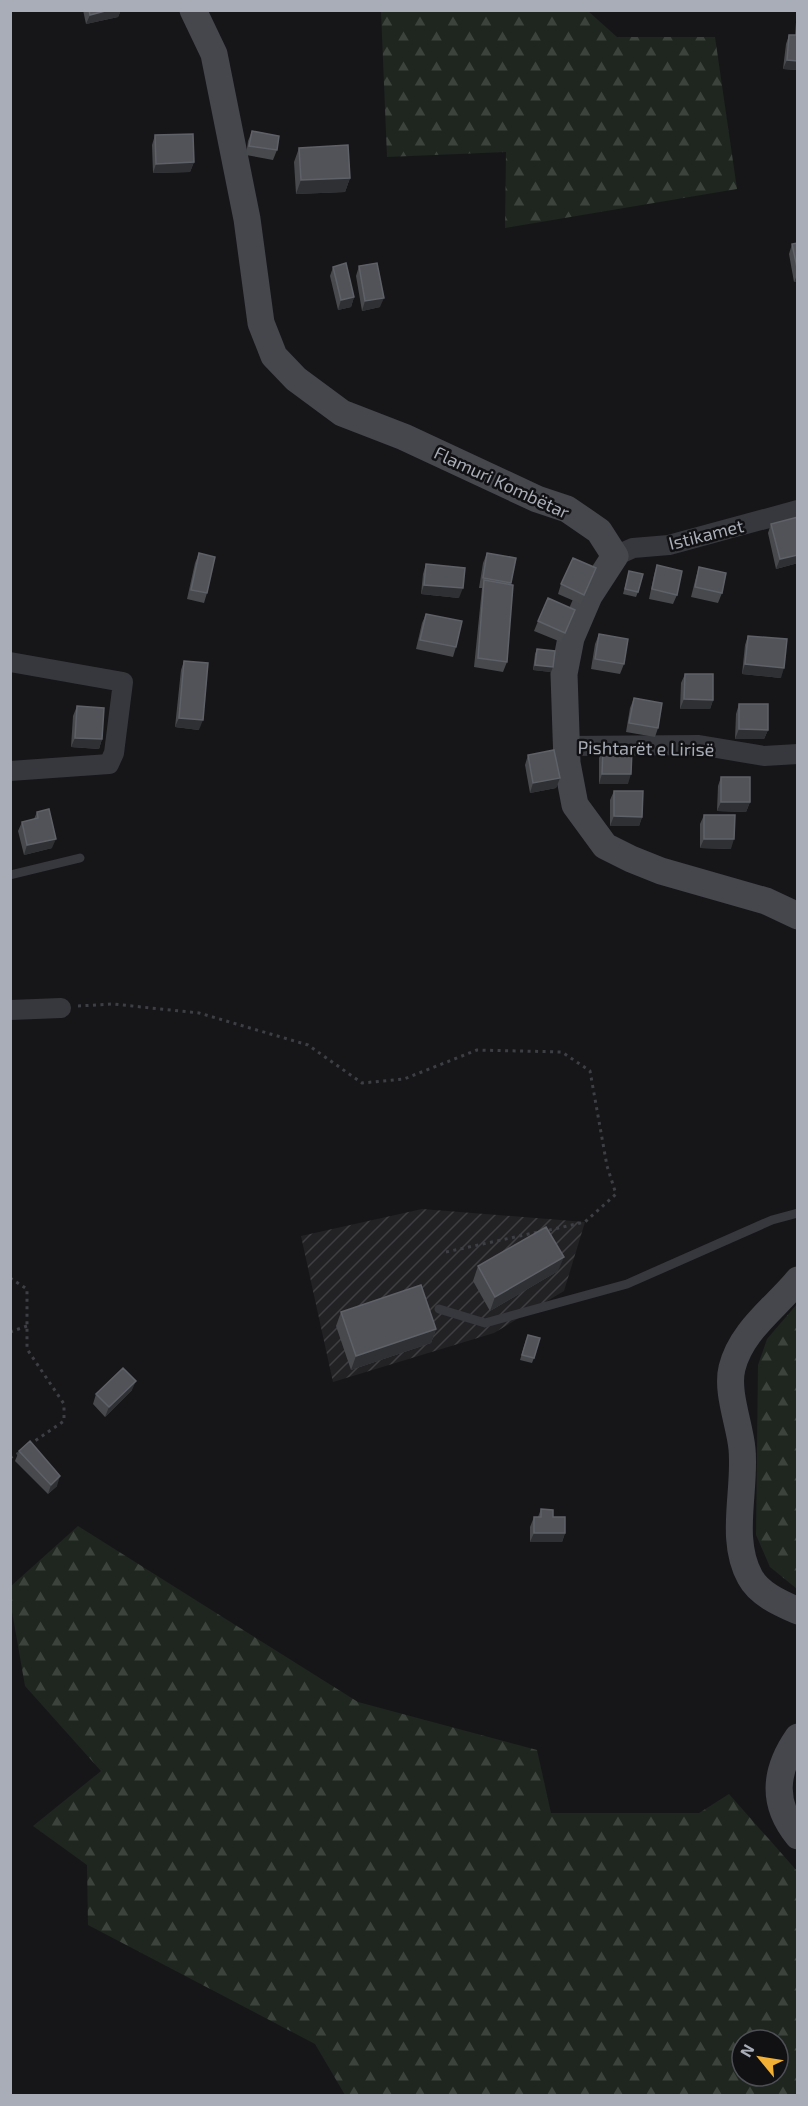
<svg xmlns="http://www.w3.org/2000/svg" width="808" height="2106" font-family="'Exo 2',sans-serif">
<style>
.industrial{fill:url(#industrial-furrows)}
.forest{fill:url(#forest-firs);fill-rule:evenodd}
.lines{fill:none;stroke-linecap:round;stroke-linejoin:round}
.path{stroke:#3d3f44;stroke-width:3;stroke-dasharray:3 4.5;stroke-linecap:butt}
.lane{stroke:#37383d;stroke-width:9}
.street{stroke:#37383d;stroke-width:20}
.secondary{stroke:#45474d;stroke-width:27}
.wall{fill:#47494d}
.shaded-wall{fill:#2f3033}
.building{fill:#525359;stroke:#5f6168;stroke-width:1.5}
.labels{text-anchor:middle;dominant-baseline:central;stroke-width:5;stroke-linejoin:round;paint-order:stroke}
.street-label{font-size:18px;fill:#a8adb8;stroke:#111113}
</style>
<defs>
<pattern id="industrial-furrows" width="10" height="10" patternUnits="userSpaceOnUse" patternTransform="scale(1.5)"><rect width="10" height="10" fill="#222225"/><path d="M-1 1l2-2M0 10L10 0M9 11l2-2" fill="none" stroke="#3f3f43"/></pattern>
<pattern id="forest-firs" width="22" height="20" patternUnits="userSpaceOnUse" patternTransform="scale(1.5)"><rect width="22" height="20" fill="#1e261f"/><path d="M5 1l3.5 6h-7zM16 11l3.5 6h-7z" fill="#3c433d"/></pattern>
</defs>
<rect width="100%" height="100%" fill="#161618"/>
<path class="industrial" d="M422,1209L585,1222L564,1291L494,1333L333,1382L301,1236Z"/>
<path class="forest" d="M381,11H588L617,37H715L737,189L505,228L506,152L387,157Z
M797,1304V1589L770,1567L756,1535L758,1365L767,1339Z
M78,1526L358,1702L537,1750L551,1813H699L729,1794L797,1871V2095H345L315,2044L88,1925L87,1865L33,1826L101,1771L25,1686L10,1600L11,1586ZM742,2040H778V2076H742Z"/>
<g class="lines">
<path class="path" d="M78,1006L113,1004L199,1013L308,1045L362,1083L404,1079L477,1050L562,1052L590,1071L607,1166L616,1194L585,1222L545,1231
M446,1252L538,1232
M10,1278L27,1289V1349L64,1404V1421L29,1445
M10,1332L27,1326
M10,1458L19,1453"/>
<path class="lane" d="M10,875L80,858
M439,1309L485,1323L627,1284L772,1220L798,1213"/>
<path class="street" d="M615,556L633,548L669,545L798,510
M10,662L123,682L114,753L109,764L10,771
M566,746L699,745L764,756L798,754
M10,1010L61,1008"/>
<path class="secondary" d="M193,10L214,54L247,219L261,323L274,356L296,379L342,413L404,437L537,499L567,509L599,531L615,556L589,596L571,638L564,674L567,763L575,805L605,846L631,859L661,871L766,901L798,916
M798,1280C775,1308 741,1331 732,1368C726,1392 740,1425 742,1449C746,1490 729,1539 750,1577C759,1594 780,1603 798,1611
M798,1737C775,1770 771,1803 798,1836"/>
</g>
<path class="wall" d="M83,10H121L118,17L86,24Z
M797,10L798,70L783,69L786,44L789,35H795Z
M252,131L277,150L273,160L246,155L248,141Z
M155,135L194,162L190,172L153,173L152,145Z
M299,148L350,178L345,192L296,194L294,162Z
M798,243V282H794L789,254L792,244Z
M359,266L380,307L362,311L356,276Z
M333,267L354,297L351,307L338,310L330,276Z
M798,517V563L776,569L768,533L771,524Z
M199,553L207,593L204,603L187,599L195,563Z
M487,553L516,558L511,584L507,662L503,672L474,667L482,588H479L483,563Z
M426,564L459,598L421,594L423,574Z
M657,565L677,595L673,604L649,599L654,575Z
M699,567L722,593L718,603L691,597L696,577Z
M629,571L638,592L636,597L623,594Z
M593,578L581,604L558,594L561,584Z
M575,610L561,642L534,631L538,621Z
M426,614L456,647L453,657L416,649L422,623Z
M599,634L624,664L620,674L591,669L595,644Z
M748,636L781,678L742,674L745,645Z
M537,649L553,667L551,672L533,670L535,654Z
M184,661L199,730L175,727L181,670Z
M685,674L713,700L710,709H680L681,683Z
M634,698L658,728L655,737L626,732L630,708Z
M739,704L768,730L764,739H735L736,714Z
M77,706L102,739L99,749L71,747L73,716Z
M603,749L628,784H599V758Z
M528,755L560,778L556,788L530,793L525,765Z
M721,777L750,802L746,812L717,811L718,786Z
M614,791L642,817L639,826H610V800Z
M37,812L52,848L24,855L18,831L22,822L34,819Z
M704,815L731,849L700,848V824Z
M478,1266L558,1271L490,1311L473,1281Z
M341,1312L436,1329L431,1343L351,1370L336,1326Z
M526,1340L534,1358L532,1363L520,1360Z
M132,1390L105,1417L93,1404L96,1394Z
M19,1451L57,1486L48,1494L15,1461Z
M541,1509L553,1517L565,1533L562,1542H530V1527L534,1517H538Z"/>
<path class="shaded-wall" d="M109,10H121L118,17L86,24L90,15Z
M787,60L798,61V70L783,69Z
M194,162L190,172L153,173L156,164Z
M350,178L345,192L296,194L301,180Z
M798,273V282H794Z
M354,297L351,307L338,310L341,300Z
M384,298L380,307L362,311L365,301Z
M798,555V563L776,569L780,559Z
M424,585L463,588L459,598L421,594Z
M745,664L784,668L781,678L742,674Z
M535,665L553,667L551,672L533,670Z
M684,699L713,700L710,709H680Z
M179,718L203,720L199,730L175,727Z
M739,729L768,730L764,739H735Z
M75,738L102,739L99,749L71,747Z
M602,774H631L628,784H599Z
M560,778L556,788L530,793L533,783Z
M721,802H750L746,812L717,811Z
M614,816L642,817L639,826H610Z
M56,839L52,848L24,855L27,845Z
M704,839H734L731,849L700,848Z
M564,1257L558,1271L490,1311L495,1297Z
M436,1329L431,1343L351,1370L356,1356Z
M136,1381L132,1390L105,1417L109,1407Z
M60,1476L57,1486L48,1494L51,1485Z
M534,1533H565L562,1542H530Z"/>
<path class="building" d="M89,10H109L90,15Z
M789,35H798V61L787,60Z
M252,131L279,136L277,150L249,146Z
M193,134L194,162L156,164L155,135Z
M348,145L350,178L301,180L299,148Z
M798,243V272L792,244Z
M346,263L354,297L341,300L333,267Z
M377,263L384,298L365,301L359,266Z
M798,517V555L780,559L771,524Z
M199,553L215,557L207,593L191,590Z
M487,553L516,558L511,583L483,578Z
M573,558L596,568L584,595L561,584Z
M426,564L465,568L463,588L424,585Z
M657,565L682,571L677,595L652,589Z
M699,567L726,573L722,593L695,587Z
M629,571L643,574L638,592L625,589Z
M484,580L513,585L507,662L478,658Z
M548,598L575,610L565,633L538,621Z
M426,614L462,621L456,647L420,640Z
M599,634L628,639L624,664L595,659Z
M748,636L787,639L784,668L745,664Z
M537,649L555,651L553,667L535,665Z
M184,661L208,663L203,720L179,718Z
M685,674H713V700L684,699Z
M634,698L662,703L658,728L629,723Z
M739,704H768V730L739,729Z
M77,706L104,708L102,739L75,738Z
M603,749H632L631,774H602Z
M554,750L560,778L533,783L528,755Z
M721,777H750V802H721Z
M614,791H643L642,817L614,816Z
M49,809L56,839L27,845L22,822L38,818L37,812Z
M704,815H735L734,839H704Z
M546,1227L564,1257L495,1297L478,1266Z
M421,1285L436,1329L356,1356L341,1312Z
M528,1335L540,1338L534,1358L522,1355Z
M123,1368L136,1381L109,1407L96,1394Z
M30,1441L60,1476L51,1485L19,1451Z
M541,1509L553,1510V1517H565V1533H534V1517H541Z"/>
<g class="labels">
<g class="street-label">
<text transform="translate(502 482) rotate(25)">Flamuri Kombëtar</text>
<text transform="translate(706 534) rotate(-14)">Istikamet</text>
<text transform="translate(646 748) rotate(1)">Pishtarët e Lirisë</text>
</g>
</g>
<rect width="808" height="2106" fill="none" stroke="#a8adb8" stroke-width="24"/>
<g transform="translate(760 2058) rotate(300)"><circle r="28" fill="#111113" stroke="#4d4f55" stroke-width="1.5"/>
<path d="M0-4.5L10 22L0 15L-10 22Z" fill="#f2b134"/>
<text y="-9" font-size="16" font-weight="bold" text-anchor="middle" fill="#a8adb8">N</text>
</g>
</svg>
